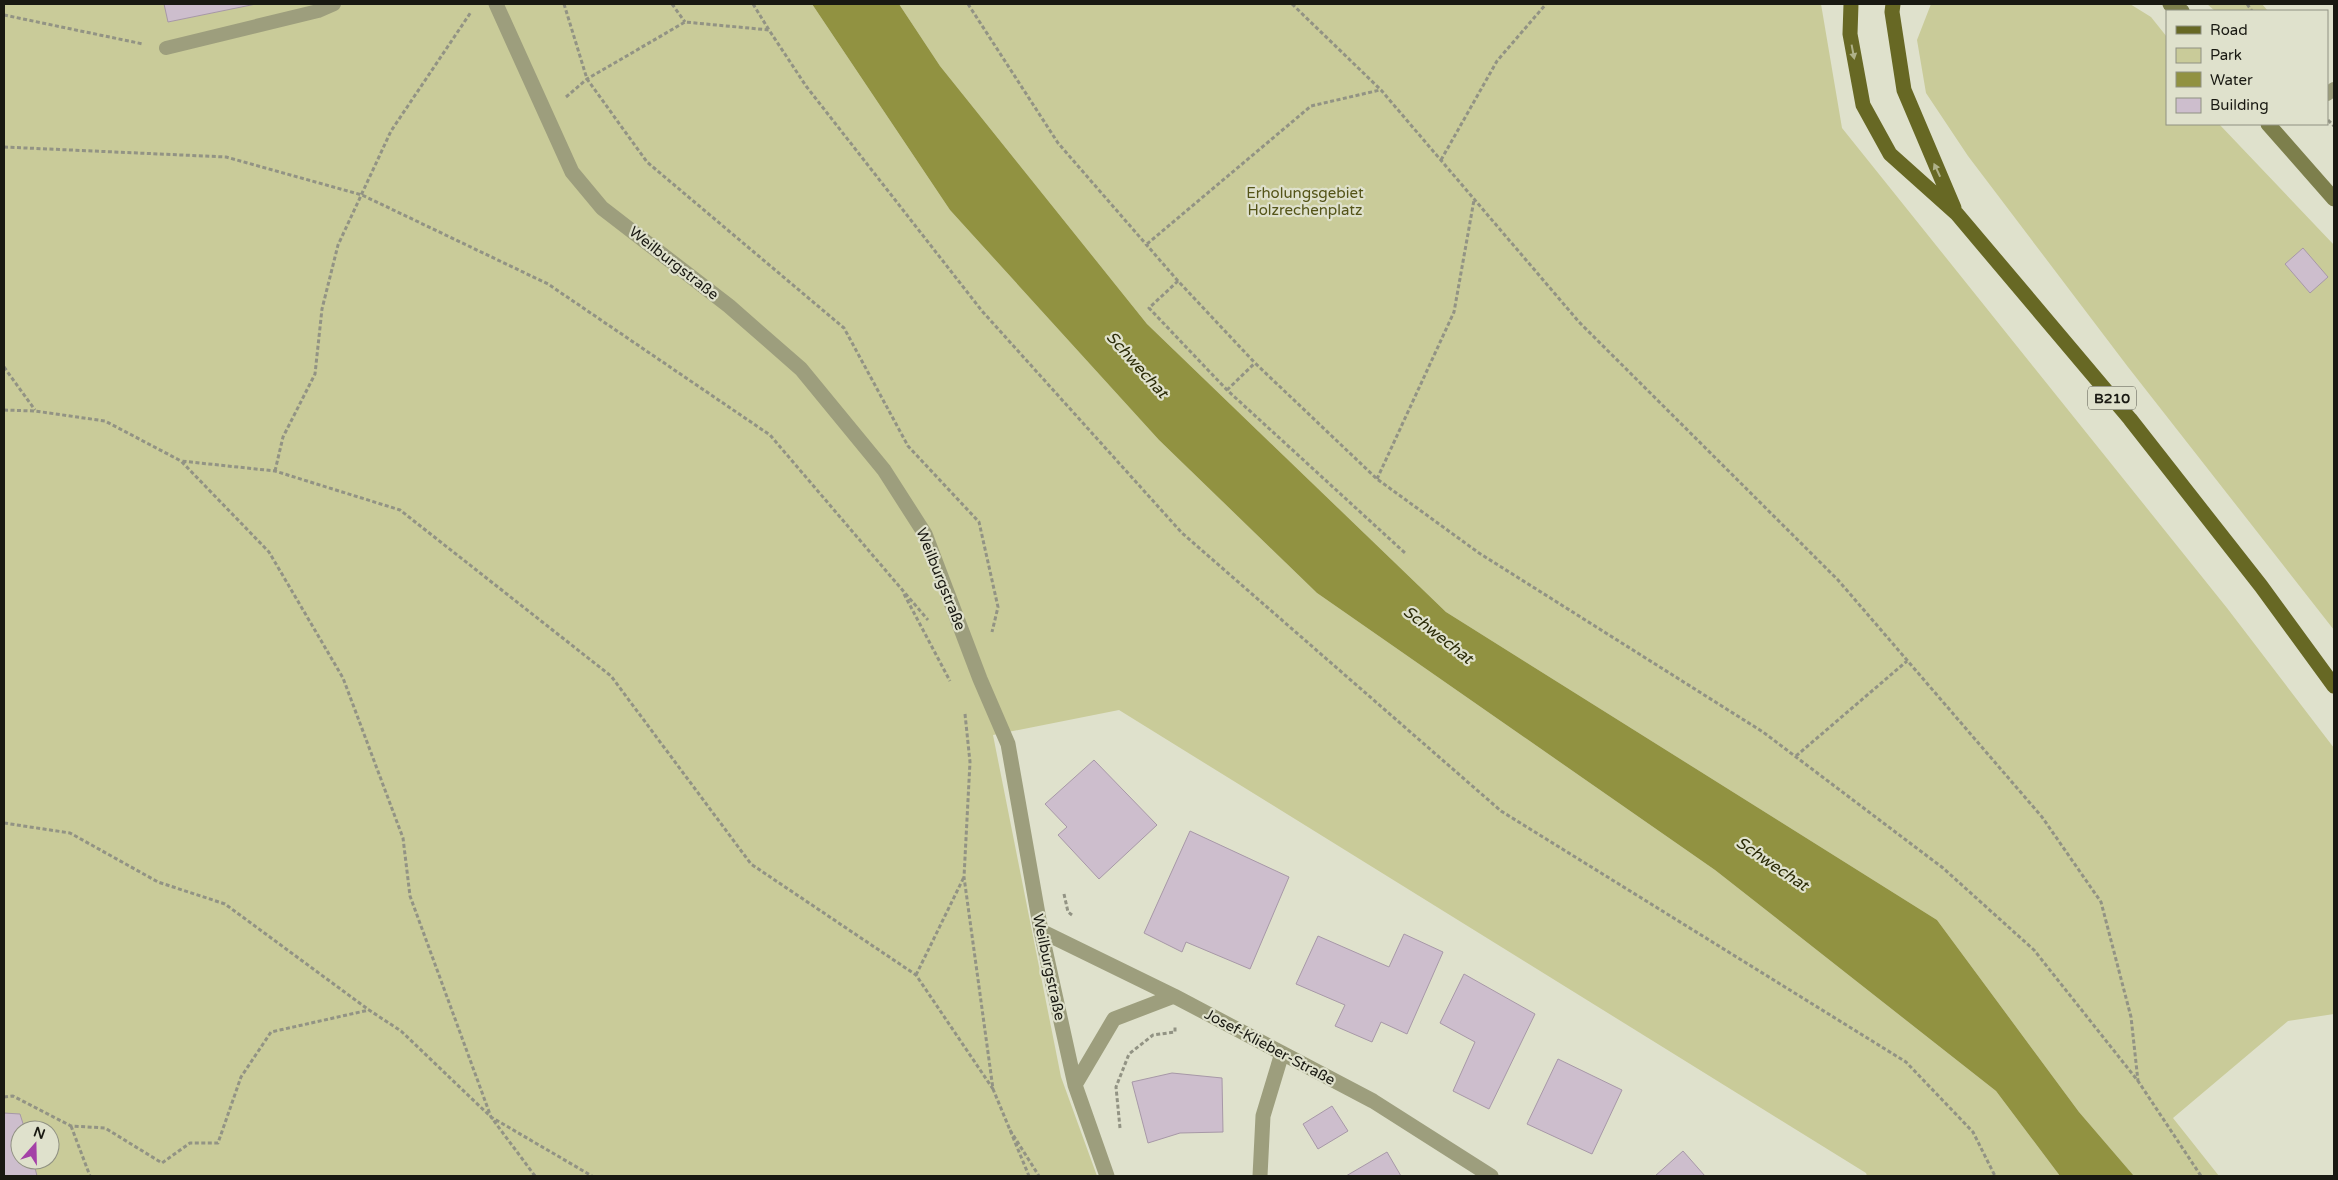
<svg xmlns="http://www.w3.org/2000/svg" width="2338" height="1180" font-family="'Varela Round',sans-serif">
<style>
.green{fill:#c9cb99;fill-rule:evenodd}
.water{fill:#919241}
.building{fill:#cdbecd;stroke:#a798a7}
.lines{fill:none;stroke-linecap:round;stroke-linejoin:round}
.path{stroke:#929384;stroke-width:3;stroke-dasharray:4 2.5;stroke-linecap:butt}
.lane{stroke:#9d9e7d;stroke-width:14}
.street{stroke:#9d9e7d;stroke-width:15}
.secondary{stroke:#7d7f4c;stroke-width:15}
.primary{stroke:#676824;stroke-width:15}
.oneway{fill:#afb189}
.labels{text-anchor:middle;dominant-baseline:central;stroke-width:4.5;stroke-linejoin:round;paint-order:stroke}
.shield{fill:#dfe1cc;stroke:#54554a;stroke-width:1}
.shield-label{font-size:14px;font-weight:bold;fill:#191912}
.park-label{font-size:15px;fill:#545418;stroke:#dfe1cc}
.street-label{font-size:15px;fill:#191912;stroke:#dfe1cc}
.water-label{font-size:16px;font-style:italic;fill:#2b2b07;stroke:#dfe1cc}
</style>
<rect width="100%" height="100%" fill="#dfe1cc"/>
<path class="green" d="M4,4H812L950,210L1159,440L1317,593L1715,870L1996,1091L2060,1176H1867L1866,1173L1119,710L993,735L1061,1077L1097,1176H4ZM20,1130H50V1160H20Z
M899,4H1821L1842,128L2227,608L2334,748V1014L2288,1021L2173,1118L2219,1176H2134L2079,1112L1937,920L1446,612L1147,324L940,66Z
M1931,4H2130L2151,17L2167,37V124H2219L2334,245V630L2128,367L1968,156L1926,93L1917,40Z
M2207,4H2262L2268,11H2215Z"/>
<path class="water" d="M812,4H899L940,66L1147,324L1446,612L1937,920L2079,1112L2134,1176H2060L1996,1091L1715,870L1317,593L1159,440L950,210Z"/>
<path class="building" d="M164,4H256L168,22Z
M2303,248L2328,277L2310,293L2285,264Z
M1094,760L1157,825L1099,879L1058,835L1067,827L1045,804Z
M1190,831L1289,877L1250,969L1186,942L1182,952L1144,933Z
M1404,934L1443,952L1407,1034L1381,1022L1372,1042L1335,1026L1345,1005L1296,984L1318,936L1389,967Z
M1464,974L1535,1014L1489,1109L1453,1091L1475,1042L1440,1023Z
M1558,1059L1622,1090L1592,1154L1527,1124Z
M1172,1073L1222,1078L1223,1132L1180,1133L1148,1143L1132,1082Z
M1332,1106L1348,1131L1318,1149L1303,1124Z
M4,1113L20,1114L25,1130H20V1160H33L37,1176H4Z
M1683,1151L1705,1176H1655Z
M1387,1152L1401,1176H1346Z"/>
<g class="lines">
<path class="path" d="M564,4L587,79L647,162L844,328L908,446L979,522L998,607L992,632
M672,4L685,22
M753,4L769,30
M968,4L1058,143L1178,281L1255,363L1377,479L1479,553L1763,732L1943,868L2034,950L2138,1081L2201,1176
M1292,4L1381,90L1579,322L1838,580L2042,817L2101,902L2131,1017L2138,1081
M2247,4L2252,11
M4,15L143,44
M566,97L587,79L685,22L769,30L806,86L982,311L1182,533L1501,811L1906,1062L1973,1132L1995,1176
M2328,120L2334,126
M4,147L226,157L362,195L548,284L770,435L928,620
M1441,160L1497,61L1546,4
M1147,244L1311,106L1380,90
M1178,281L1149,308L1227,390L1405,553
M4,367L35,410
M1227,390L1255,363
M4,410L35,411L105,421L181,461
M275,471L283,437L315,374L322,309L338,245L391,131L471,12
M1377,479L1454,312L1474,200
M904,594L950,681
M965,714L970,762L964,877L993,1089L1029,1176
M1796,756L1907,661
M4,823L70,833L158,882L225,904L369,1010L401,1031L491,1117L592,1176
M1064,894L1068,912L1072,915
M916,975L964,877
M4,1097L13,1096L71,1126L105,1128L162,1163L190,1143H218L241,1077L271,1032L369,1010
M71,1126L90,1176
M1120,1128L1116,1087L1129,1054L1153,1035L1175,1032V1026
M1010,1130L1039,1176
M535,1176L491,1117L410,896L403,838L343,678L269,552L181,461L275,471L400,510L611,676L751,864L916,975L993,1089"/>
<path class="lane" d="M166,48L318,11L334,4
M2327,94L2334,89"/>
<path class="street" d="M496,4L572,172L602,208L729,306L801,369L884,470L925,534L980,679L1008,744L1041,931L1075,1085L1107,1176
M1041,931L1174,996L1373,1101L1491,1176
M1075,1085L1114,1019L1174,996
M1260,1176L1263,1116L1282,1053"/>
<path class="secondary" d="M2170,4L2182,11
M2268,124L2334,199"/>
<path class="primary" d="M1851,4L1850,34L1863,105L1890,154L1957,214L2130,419L2261,586L2334,686
M1893,4L1892,12L1904,90L1954,208"/>
</g>
<defs><path id="oneway-solid" d="M-6-.8H1V-3.2L6.5 0L1 3.2V.8H-6Z" transform="scale(1.25)"/></defs>
<g class="oneway">
<use href="#oneway-solid" transform="translate(1853 52) rotate(79)"/>
<use href="#oneway-solid" transform="translate(1937 170) rotate(-115)"/>
</g>
<g class="labels">
<rect class="shield" x="2088" y="386.5" width="48" height="23" rx="4"/>
<g class="shield-label">
<text x="2112" y="398">B210</text>
</g>
<g class="park-label">
<text x="1305" y="193">Erholungsgebiet<tspan x="1305" dy="17">Holzrechenplatz</tspan></text>
</g>
<g class="street-label">
<text transform="translate(674 263) rotate(38)">Weilburgstraße</text>
<text transform="translate(941 579) rotate(68)">Weilburgstraße</text>
<text transform="translate(1049 967) rotate(78)">Weilburgstraße</text>
<text transform="translate(1270 1047) rotate(28)">Josef-Klieber-Straße</text>
</g>
<g class="water-label">
<text transform="translate(1137 365) rotate(48)">Schwechat</text>
<text transform="translate(1438 635) rotate(38)">Schwechat</text>
<text transform="translate(1772 864) rotate(34)">Schwechat</text>
</g>
</g>
<rect width="2338" height="1180" fill="none" stroke="#191912" stroke-width="10"/>
<rect x="2166" y="10" width="162" height="115" fill="#dfe1cc" stroke="#909182"/>
<rect x="2176" y="26" width="25" height="8" fill="#676824" stroke="#909182"/>
<text x="2210" y="35" font-size="15" fill="#191912">Road</text>
<rect x="2176" y="48" width="25" height="15" fill="#c9cb99" stroke="#909182"/>
<text x="2210" y="60" font-size="15" fill="#191912">Park</text>
<rect x="2176" y="72" width="25" height="15" fill="#919241" stroke="#909182"/>
<text x="2210" y="85" font-size="15" fill="#191912">Water</text>
<rect x="2176" y="98" width="25" height="15" fill="#cdbecd" stroke="#909182"/>
<text x="2210" y="110" font-size="15" fill="#191912">Building</text>
<g transform="translate(35 1145) rotate(20)"><circle r="24" fill="#dfe1cc" stroke="#909182"/>
<path d="M0-4L9 19L0 12L-9 19Z" fill="#a441a7"/>
<text y="-8" font-size="14" font-weight="bold" text-anchor="middle" fill="#191912">N</text>
</g>
</svg>
